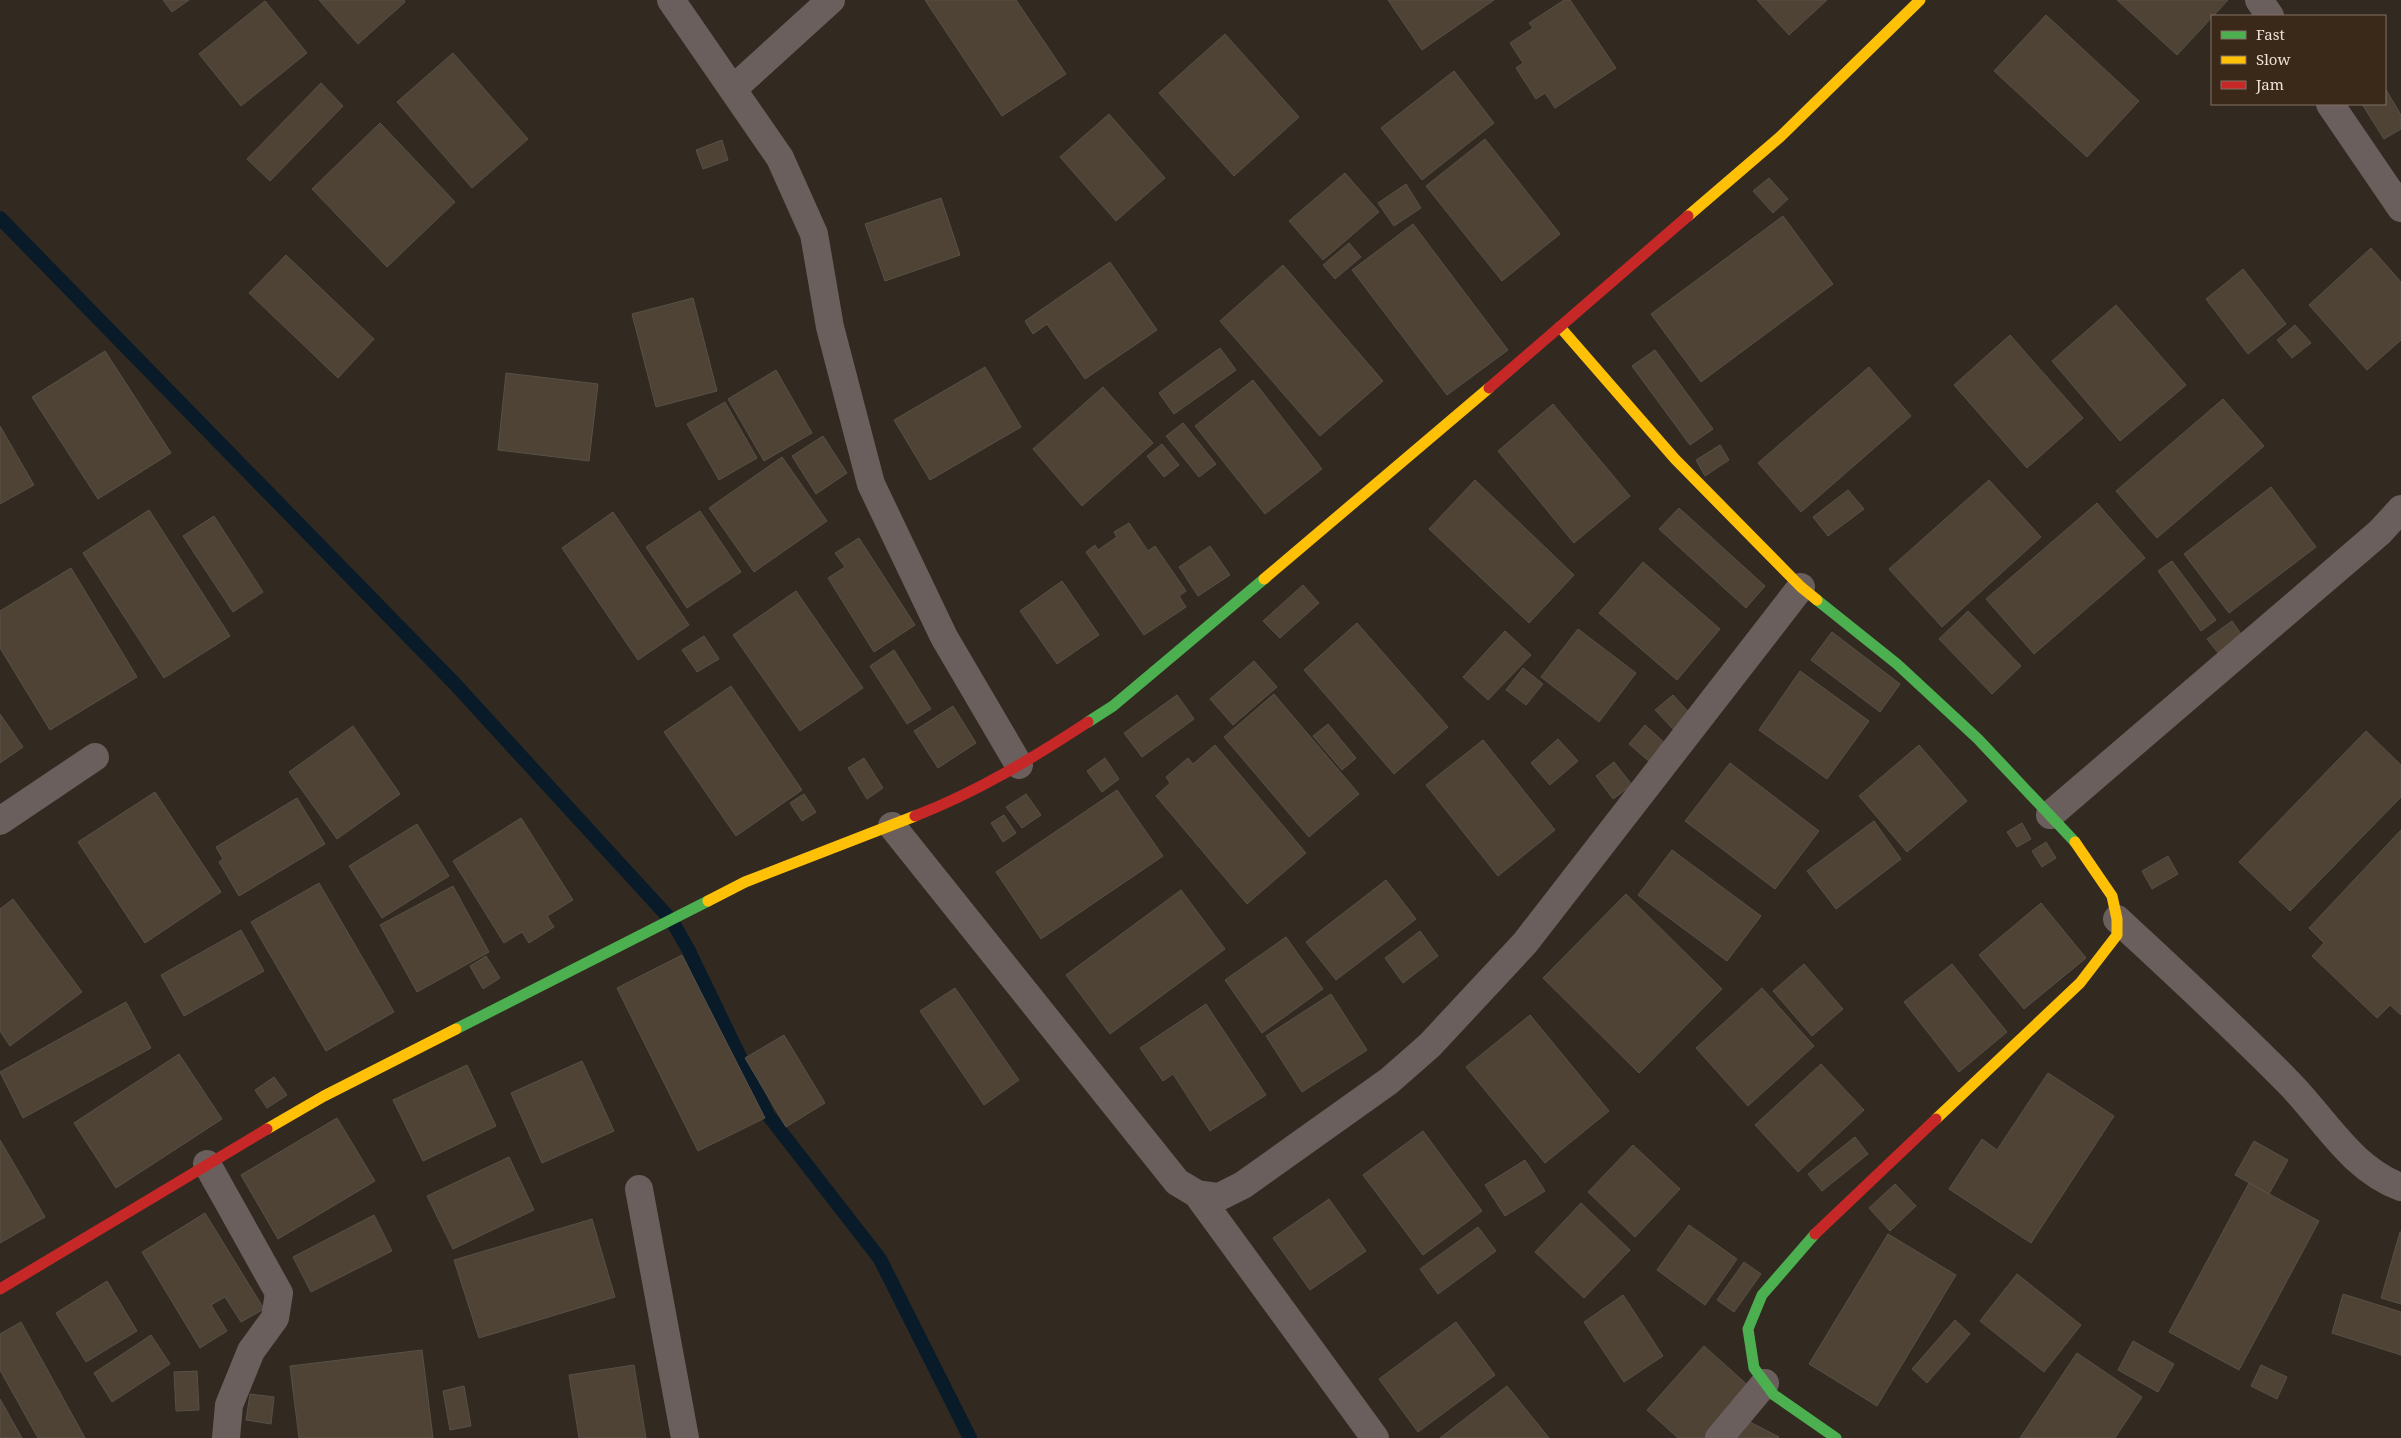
<svg xmlns="http://www.w3.org/2000/svg" width="2401" height="1438" font-family="'Noto Serif',serif">
<style>
.lines{fill:none;stroke-linecap:round;stroke-linejoin:round}
.stream{stroke:#091b29;stroke-width:14}
.building{fill:#4e4334;stroke:#585148}
.street{stroke:#6b5f5d;stroke-width:28}
.fast{stroke:#4caf50;stroke-width:11}
.slow{stroke:#ffc107;stroke-width:11}
.jam{stroke:#c62828;stroke-width:11}
</style>
<rect width="100%" height="100%" fill="#322920"/>
<g class="lines">
<path class="stream" d="M0,218L455,684L672,921L688,949L768,1115L880,1259L970,1438"/>
</g>
<path class="building" d="M163,0H189L172,12Z
M319,0H404L405,2L358,44Z
M925,0H1016L1066,74L1002,116Z
M1388,0H1494L1422,50Z
M1564,0H1570L1616,68L1555,108L1545,93L1536,99L1516,68L1523,63L1510,43L1533,28L1529,23Z
M1757,0H1827L1789,35Z
M2117,0H2228L2177,55Z
M265,1L307,53L241,106L199,54Z
M2046,15L2139,101L2087,157L1994,71Z
M1225,34L1299,117L1234,176L1159,93Z
M453,53L528,139L472,188L397,102Z
M1454,71L1494,123L1422,180L1381,128Z
M321,83L343,106L270,181L247,159Z
M2385,88L2401,115V129L2384,139L2362,104H2385Z
M1109,114L1165,178L1116,221L1060,157Z
M380,123L455,202L387,267L312,189Z
M1485,139L1560,234L1502,281L1426,186Z
M722,140L728,160L703,169L696,150Z
M1345,173L1379,212L1323,260L1289,221Z
M1769,178L1788,199L1773,213L1753,191Z
M1406,184L1421,208L1394,226L1378,203Z
M941,198L960,255L885,281L865,224Z
M1783,216L1833,284L1701,382L1651,314Z
M1413,224L1508,350L1447,395L1352,270Z
M1349,243L1361,257L1335,279L1323,265Z
M2371,248L2401,282V340L2367,370L2309,305Z
M286,255L374,339L338,378L249,293Z
M1110,262L1157,330L1085,379L1047,324L1033,334L1025,321Z
M1283,265L1383,381L1320,436L1220,321Z
M2243,269L2286,324L2248,354L2206,299Z
M693,298L717,391L656,407L632,314Z
M2116,305L2186,385L2120,441L2052,361Z
M2295,325L2311,343L2292,358L2277,340Z
M2010,335L2083,418L2027,468L1954,385Z
M1220,348L1236,370L1174,414L1159,393Z
M1655,350L1713,429L1690,445L1632,366Z
M105,351L171,453L98,499L32,397Z
M985,367L1021,427L930,480L894,420Z
M1869,367L1911,416L1801,512L1758,463Z
M776,370L812,433L764,461L728,399Z
M506,373L598,384L589,461L498,450Z
M1253,380L1322,469L1265,514L1195,426Z
M1103,387L1153,443L1082,506L1033,449Z
M2223,399L2264,446L2157,538L2116,491Z
M725,402L757,458L719,480L687,424Z
M1553,404L1630,496L1574,543L1498,451Z
M1183,423L1216,464L1199,477L1166,436Z
M0,426L34,485L0,504Z
M823,436L847,473L816,494L792,456Z
M1162,444L1179,465L1164,477L1147,456Z
M1720,445L1729,460L1705,476L1696,460Z
M782,457L827,521L754,572L709,508Z
M1475,480L1574,575L1529,623L1429,529Z
M1989,480L2041,537L1942,627L1889,569Z
M2271,487L2316,547L2229,613L2184,554Z
M1848,490L1864,509L1828,536L1813,517Z
M2097,503L2145,558L2034,654L1986,599Z
M1679,508L1765,586L1746,608L1659,529Z
M149,510L230,636L164,678L83,553Z
M700,511L741,572L687,608L646,547Z
M613,512L689,625L638,660L562,548Z
M214,516L263,592L233,612L183,536Z
M1129,523L1148,551L1155,546L1186,591L1179,596L1186,607L1144,635L1086,552L1095,545L1098,550L1117,537L1114,532Z
M859,538L915,625L874,652L828,578L845,567L835,553Z
M1210,546L1230,575L1198,596L1179,567Z
M2172,561L2216,620L2201,631L2158,571Z
M1643,562L1720,629L1677,680L1599,613Z
M71,568L137,677L50,730L0,648V611Z
M1062,581L1099,635L1057,664L1020,611Z
M1303,585L1319,603L1280,638L1263,621Z
M796,591L863,688L800,731L733,635Z
M1968,611L2021,666L1992,694L1939,639Z
M2232,621L2243,637L2219,654L2207,639Z
M1357,623L1448,727L1394,774L1304,670Z
M1578,629L1636,673L1599,722L1541,677Z
M1505,631L1531,655L1488,700L1463,677Z
M1832,632L1900,684L1880,712L1811,660Z
M704,636L719,659L697,672L682,650Z
M894,650L931,709L907,724L870,666Z
M1254,661L1277,687L1233,725L1210,699Z
M1523,668L1543,684L1526,705L1506,690Z
M1800,671L1869,721L1827,779L1759,730Z
M731,686L802,790L736,836L664,732Z
M1274,694L1359,794L1309,837L1224,737Z
M1177,695L1194,719L1142,757L1124,733Z
M1673,695L1692,716L1675,731L1655,710Z
M953,706L976,743L938,768L914,731Z
M0,714L23,747L0,763Z
M1328,724L1356,758L1342,770L1313,736Z
M1645,725L1667,745L1651,763L1629,744Z
M353,726L400,794L337,839L289,772Z
M2366,731L2401,765V797L2290,911L2239,862Z
M1558,739L1578,761L1550,785L1531,763Z
M1483,740L1555,830L1498,876L1426,785Z
M1215,745L1306,853L1247,904L1156,796L1170,783L1166,777L1188,758L1193,764Z
M1919,745L1967,801L1907,852L1859,796Z
M864,758L883,788L867,799L848,768Z
M1105,758L1119,779L1102,792L1087,771Z
M1614,762L1632,785L1613,799L1596,776Z
M1730,763L1819,831L1775,889L1685,821Z
M1117,790L1163,856L1041,939L996,872Z
M155,792L221,892L145,943L78,842Z
M804,794L816,812L802,821L790,803Z
M1026,794L1041,815L1022,828L1006,807Z
M297,798L325,844L239,896L219,862L223,859L216,847Z
M1004,815L1016,833L1003,842L991,823Z
M521,818L573,900L547,916L554,927L529,943L522,932L504,943L453,861Z
M1874,821L1901,859L1836,909L1807,871Z
M2022,823L2031,839L2017,847L2007,832Z
M417,824L449,876L382,918L349,866Z
M2401,830V1015L2390,1005L2377,1018L2312,956L2324,943L2309,928Z
M2046,842L2056,858L2042,867L2032,851Z
M1672,850L1761,916L1727,961L1638,895Z
M2168,856L2178,874L2152,889L2142,871Z
M1386,880L1416,919L1336,980L1306,942Z
M319,883L394,1012L326,1051L251,922Z
M453,886L489,952L417,992L380,925Z
M1181,890L1225,949L1110,1034L1066,975Z
M1626,894L1722,989L1639,1073L1543,978Z
M13,899L82,992L10,1046L0,1031V909Z
M2041,903L2086,958L2024,1009L1979,955Z
M241,930L264,971L184,1016L161,975Z
M1420,931L1438,956L1403,983L1385,958Z
M1286,937L1323,989L1262,1033L1225,980Z
M682,955L765,1118L698,1151L617,988Z
M486,956L500,978L483,989L470,966Z
M1804,964L1843,1009L1812,1036L1773,991Z
M1952,964L2007,1032L1959,1072L1904,1002Z
M955,988L1019,1080L984,1105L920,1011Z
M1762,988L1814,1046L1748,1106L1696,1048Z
M1331,994L1367,1050L1302,1092L1266,1036Z
M126,1002L151,1048L23,1118L0,1072Z
M1206,1004L1266,1095L1210,1131L1173,1074L1163,1081L1140,1048Z
M1530,1015L1609,1111L1545,1163L1466,1067Z
M784,1035L825,1103L786,1127L745,1058Z
M179,1054L222,1119L116,1188L74,1123Z
M582,1061L614,1131L542,1163L511,1093Z
M1821,1064L1864,1110L1798,1172L1755,1125Z
M467,1065L496,1126L423,1161L393,1100Z
M2048,1073L2114,1116L2031,1243L1949,1189L1982,1139L1997,1150Z
M274,1077L287,1095L267,1108L255,1090Z
M337,1118L375,1181L278,1239L241,1175Z
M1423,1131L1482,1211L1423,1255L1363,1175Z
M1855,1137L1868,1154L1822,1191L1808,1174Z
M0,1140L45,1217L0,1243Z
M2254,1141L2288,1160L2269,1194L2235,1175Z
M1633,1145L1680,1189L1635,1237L1588,1192Z
M509,1157L534,1210L453,1249L427,1196Z
M1525,1160L1545,1191L1505,1216L1485,1185Z
M2249,1183L2319,1221L2239,1370L2169,1332Z
M1895,1184L1916,1206L1890,1231L1869,1208Z
M1329,1199L1366,1251L1310,1290L1273,1238Z
M1581,1203L1630,1250L1584,1298L1535,1252Z
M205,1213L264,1309L241,1322L225,1297L211,1305L227,1331L200,1348L142,1252Z
M374,1215L392,1251L311,1292L293,1257Z
M592,1219L615,1297L479,1338L454,1260Z
M1689,1225L1737,1259L1705,1305L1657,1270Z
M1478,1227L1496,1251L1438,1294L1420,1269Z
M2400,1232H2401V1304L2381,1298Z
M1888,1234L1956,1275L1877,1406L1809,1364Z
M1744,1262L1761,1274L1734,1312L1717,1300Z
M2017,1274L2081,1325L2044,1372L1980,1321Z
M107,1281L137,1331L86,1362L56,1313Z
M2343,1294L2401,1312V1355L2332,1333Z
M1623,1295L1663,1356L1624,1382L1584,1322Z
M1955,1320L1970,1334L1927,1383L1912,1369Z
M21,1322L85,1438H38L0,1370V1334Z
M1456,1322L1495,1375L1418,1432L1379,1379Z
M151,1335L170,1364L112,1402L94,1373Z
M2133,1341L2174,1364L2158,1392L2118,1370Z
M1704,1346L1752,1389L1708,1438H1678L1647,1410Z
M422,1350L433,1438H299L290,1366Z
M2077,1353L2142,1397L2115,1438H2020Z
M634,1365L646,1438H579L569,1375Z
M2261,1365L2287,1377L2277,1399L2251,1386Z
M197,1371L199,1410L176,1411L174,1372Z
M464,1386L471,1426L450,1430L443,1391Z
M1507,1386L1549,1438H1440Z
M250,1394L274,1397L271,1424L246,1420Z
M0,1399L22,1438H0Z
M1746,1420L1779,1437L1778,1438H1736Z"/>
<g class="lines">
<path class="street" d="M671,0L780,158L814,234L830,327L871,484L944,637L1019,765
M2259,0L2270,16
M733,89L831,0
M2330,104L2401,208
M2050,815L2380,532L2401,509
M0,821L95,757
M892,826L1177,1182L1197,1194L1375,1438
M2117,919C2175,973 2233,1026 2288,1082C2324,1118 2351,1169 2401,1187
M207,1164L279,1293L275,1318L251,1351L229,1405L226,1438
M639,1189L685,1438
M1197,1194L1219,1197L1243,1185L1389,1081L1430,1045L1525,943L1801,587
M1719,1438L1765,1383"/>
<path class="fast" d="M1817,600L1897,664L1978,739L2075,842
M1088,722L1113,706L1264,579
M456,1029L708,901
M1815,1234L1762,1295L1748,1329L1754,1368L1774,1395L1836,1438"/>
<path class="slow" d="M1688,216L1780,137L1920,0
M1560,327L1675,459L1801,587L1817,600
M1264,579L1489,388
M708,901L745,882L915,816
M1936,1119L2080,983L2117,935V919L2112,896L2075,842
M267,1129L324,1096L456,1029"/>
<path class="jam" d="M1489,388L1688,216
M915,816C977,792 1033,758 1088,722
M1815,1234L1936,1119
M0,1289L267,1129"/>
</g>
<rect x="2211" y="15" width="175" height="90" fill="#3a2818" stroke="#817264"/>
<rect x="2221" y="31" width="25" height="8" fill="#4caf50" stroke="#817264"/>
<text x="2256" y="40" font-size="15" fill="#ece0d6">Fast</text>
<rect x="2221" y="56" width="25" height="8" fill="#ffc107" stroke="#817264"/>
<text x="2256" y="65" font-size="15" fill="#ece0d6">Slow</text>
<rect x="2221" y="81" width="25" height="8" fill="#c62828" stroke="#817264"/>
<text x="2256" y="90" font-size="15" fill="#ece0d6">Jam</text>
</svg>
